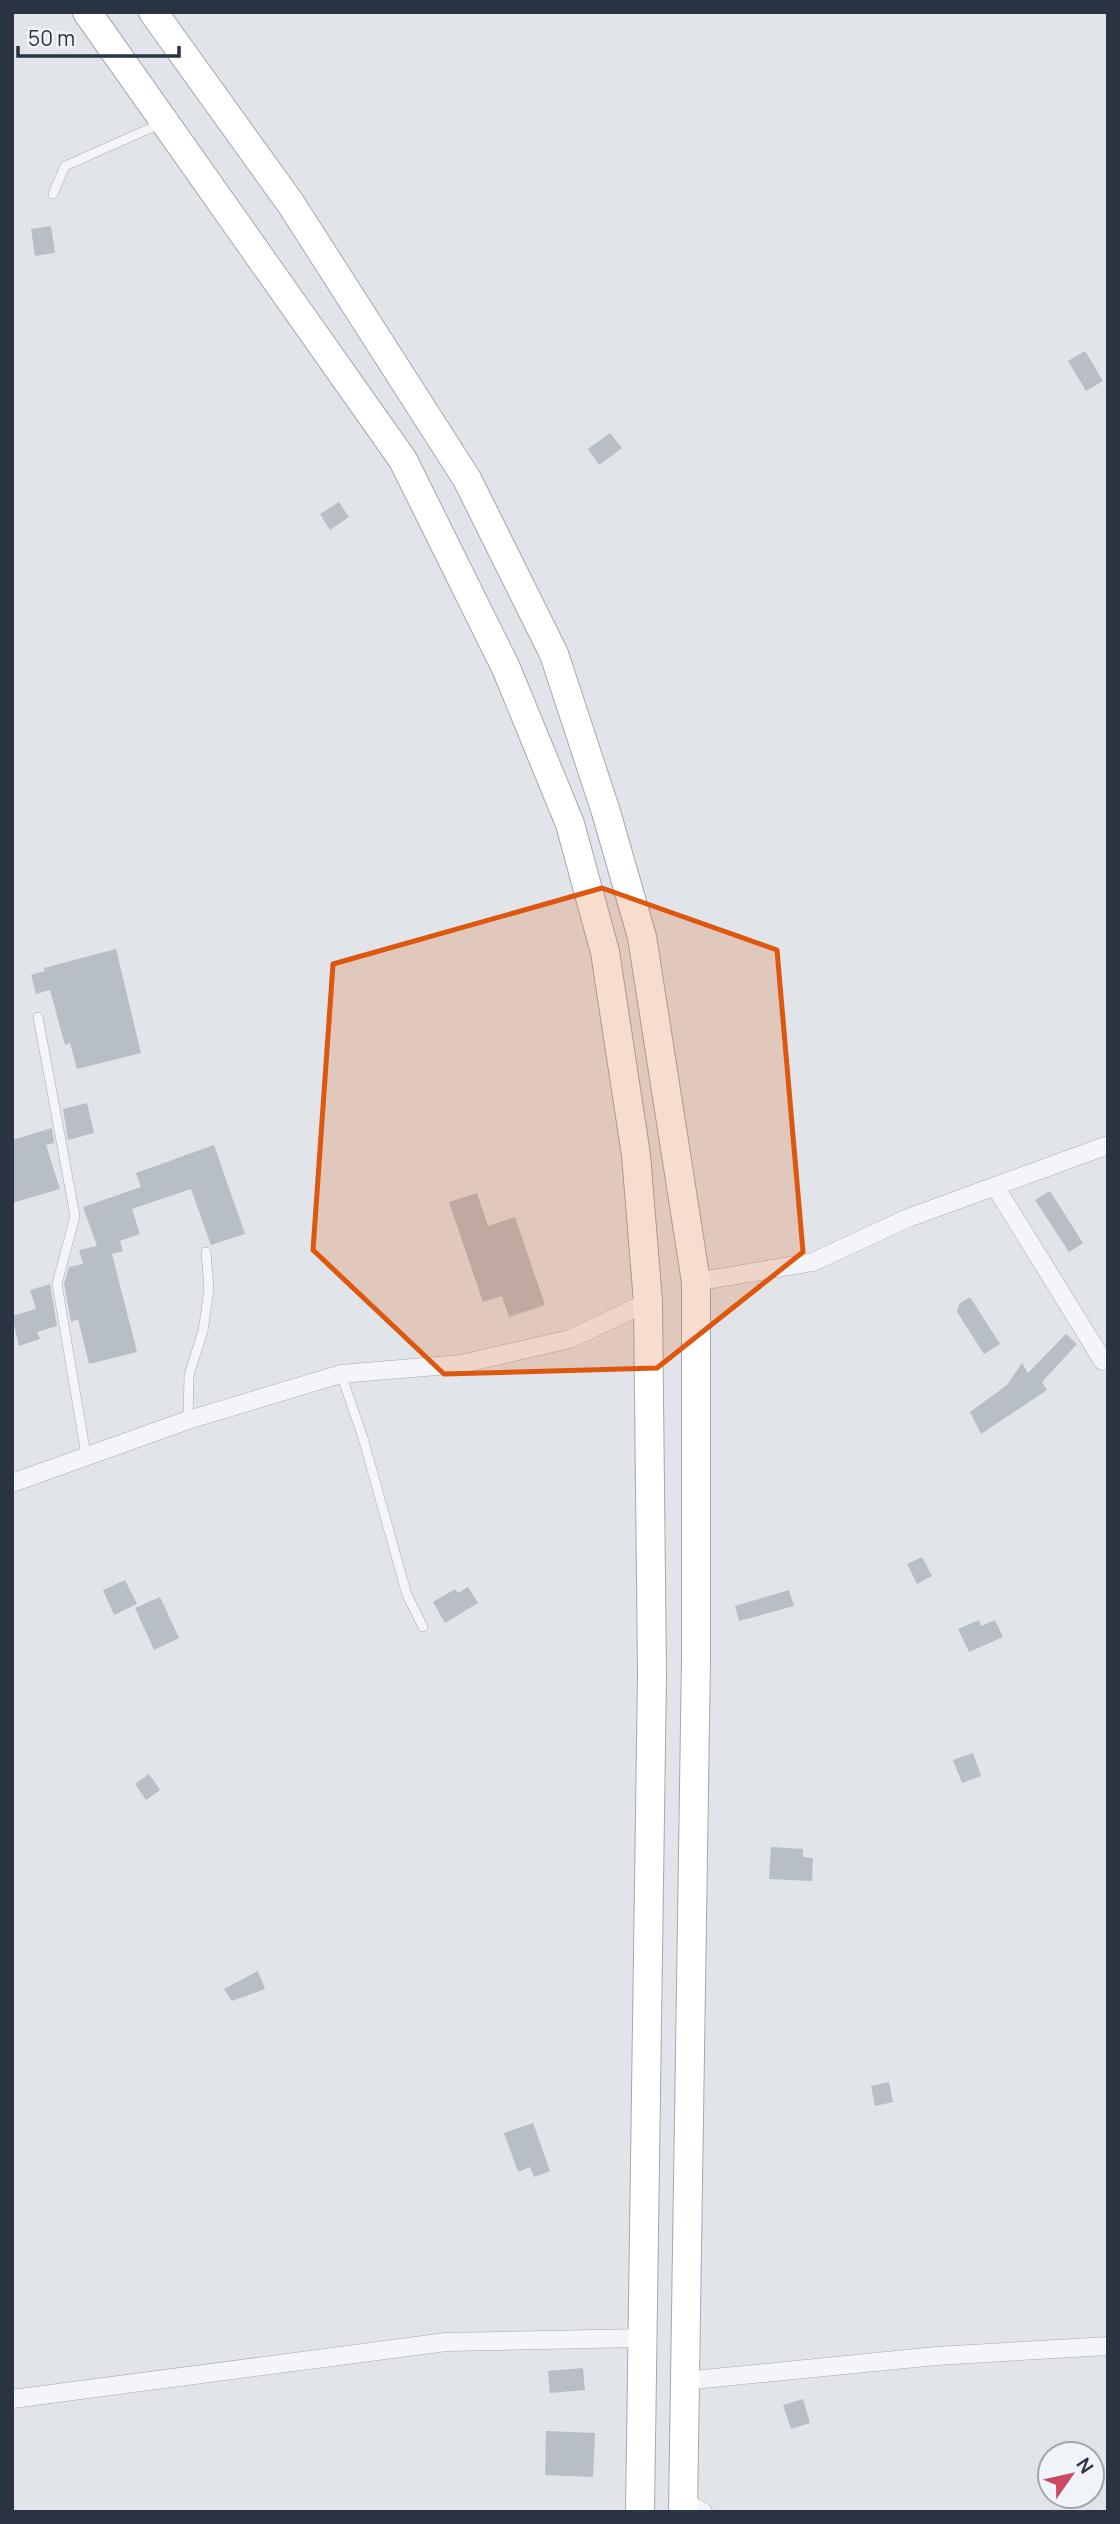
<svg xmlns="http://www.w3.org/2000/svg" width="1120" height="2524" font-family="Manrope,sans-serif">
<style>
.building{fill:#b8bec6}
.lines{fill:none;stroke-linecap:round;stroke-linejoin:round}
.service-casing{stroke:#a6acb3;stroke-width:10}
.minor-casing{stroke:#a6acb3;stroke-width:19}
.primary-casing{stroke:#a0a9b5;stroke-width:30}
.service{stroke:#f4f5f8;stroke-width:9}
.minor{stroke:#f4f5f8;stroke-width:18}
.primary{stroke:#fff;stroke-width:28}
.marked{fill:#de570f;fill-opacity:0.2;stroke:#de570f;stroke-width:5;stroke-linejoin:round}
</style>
<rect width="100%" height="100%" fill="#e1e5e9"/>
<path class="building" d="M51,226L55,253L35,256L31,229Z
M1085,351L1103,381L1086,391L1068,361Z
M610,433L622,448L599,465L588,449Z
M339,502L349,517L330,530L320,514Z
M116,949L141,1053L77,1069L70,1043L65,1045L50,990L36,994L31,975L45,971L44,968Z
M87,1103L94,1133L68,1140L63,1109Z
M52,1128L54,1143L46,1145L60,1189L12,1203V1140Z
M214,1145L245,1234L211,1245L191,1189L132,1209L140,1234L120,1241L123,1251L112,1254L137,1352L89,1364L78,1319L71,1322L64,1284L69,1267L83,1264L79,1250L97,1246L83,1207L141,1187L136,1173Z
M1050,1191L1083,1243L1069,1252L1035,1200Z
M477,1193L488,1226L515,1217L545,1305L509,1317L502,1296L483,1302L449,1202Z
M50,1284L57,1326L37,1332L40,1339L19,1346L12,1316L36,1309L30,1290Z
M970,1297L1000,1344L984,1354L957,1312L959,1304Z
M1066,1334L1077,1344L1042,1382L1047,1390L981,1434L970,1412L1007,1385L1022,1363L1028,1373Z
M922,1557L932,1576L917,1584L907,1564Z
M125,1580L137,1604L114,1615L103,1590Z
M468,1587L478,1603L445,1623L433,1602L455,1589L458,1593Z
M789,1590L794,1606L739,1621L735,1606Z
M160,1597L179,1638L154,1650L135,1608Z
M979,1620L981,1626L995,1620L1003,1637L969,1652L958,1629Z
M973,1753L981,1776L962,1783L953,1760Z
M149,1774L160,1790L146,1800L135,1784Z
M771,1847L803,1849V1857L813,1858L812,1881L769,1879Z
M258,1971L265,1989L232,2001L224,1989Z
M889,2082L893,2102L875,2106L871,2086Z
M533,2123L550,2171L534,2177L530,2167L518,2172L504,2133Z
M583,2368L585,2390L550,2393L548,2371Z
M803,2399L810,2423L791,2429L783,2405Z
M546,2431L595,2433L593,2477L545,2475Z"/>
<g class="lines">
<g class="service-casing">
<path id="service" d="M53,194L65,166L162,123
M38,1017L75,1216L57,1284L86,1455
M341,1374L363,1438L407,1595L423,1627
M188,1420L189,1375L203,1331L209,1289L206,1252"/>
</g>
<g class="minor-casing">
<path id="minor" d="M995,1186L1103,1361
M696,1282L813,1262L908,1218L1108,1145
M12,1483L188,1420L341,1374L461,1364L570,1339L648,1302
M683,2381L936,2356L1108,2346
M12,2399L446,2342L640,2338
M683,2501L703,2512"/>
</g>
<g class="primary-casing">
<path id="primary" d="M87,12L403,460L506,668L570,824L605,952L636,1155L648,1302L652,1674L640,2512
M153,12L291,204L467,479L554,654L606,812L642,937L696,1282V1657L683,2512"/>
</g>
<use href="#service" class="service"/>
<use href="#minor" class="minor"/>
<use href="#primary" class="primary"/>
</g>
<path class="marked" d="M602,888L777,950L803,1252L657,1368L444,1374L313,1250L333,964Z"/>
<rect width="1120" height="2524" fill="none" stroke="#2a3341" stroke-width="28"/>
<g transform="translate(1071 2475) rotate(56)"><circle r="33" fill="#f0f3f7" stroke="#a1a6ae" stroke-width="2"/>
<path d="M0-5L12 26L0 18L-12 26Z" fill="#cb4962"/>
<text y="-10" font-size="19" font-weight="bold" text-anchor="middle" fill="#2a3341">N</text>
</g>
<path d="M18 46v10h161v-10" fill="none" stroke="#2a3341" stroke-width="3.5"/>
<text x="28" y="46" font-size="21" fill="#2a3341" stroke="#f0f3f7" stroke-width="5" paint-order="stroke">50 m</text>
</svg>
